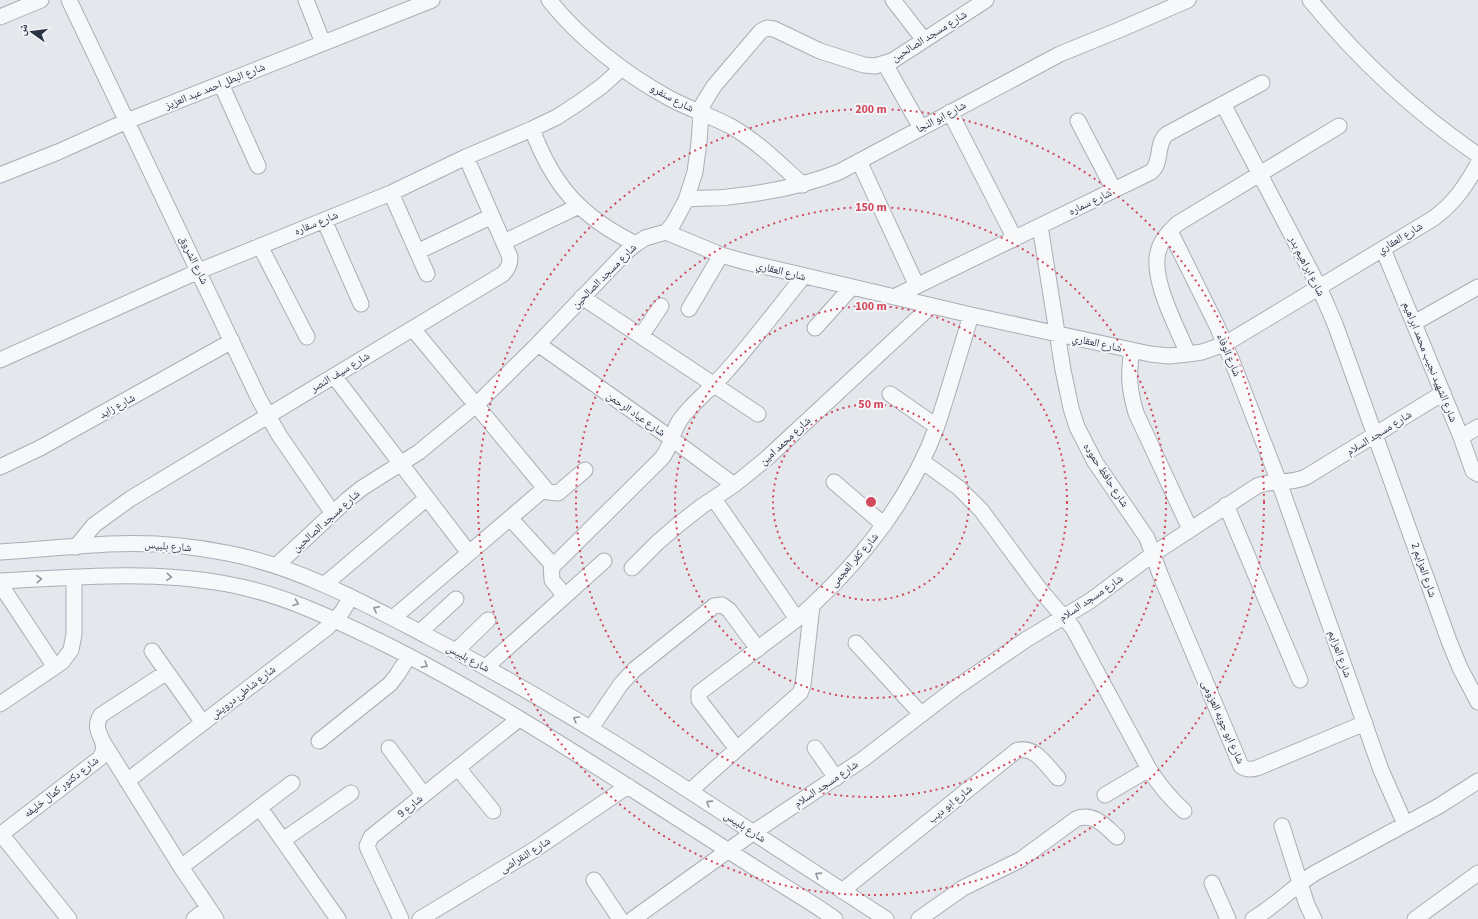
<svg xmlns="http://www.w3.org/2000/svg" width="1478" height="919" font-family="'Source Sans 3','Noto Naskh Arabic',sans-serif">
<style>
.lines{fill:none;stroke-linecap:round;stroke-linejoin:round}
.minor-casing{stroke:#a9aeb7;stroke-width:17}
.minor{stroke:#f7f8fa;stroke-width:15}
.oneway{stroke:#9196a0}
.ring{fill:none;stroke:#d1495b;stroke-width:2;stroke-dasharray:2 4}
.labels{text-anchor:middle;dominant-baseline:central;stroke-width:4;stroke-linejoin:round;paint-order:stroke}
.street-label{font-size:11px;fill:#2b3445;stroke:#f4f6f9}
.centre{fill:#d1495b;stroke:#f4f6f9;stroke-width:2}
.ring-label{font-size:12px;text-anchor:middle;font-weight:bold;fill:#d1495b;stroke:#f4f6f9;stroke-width:4;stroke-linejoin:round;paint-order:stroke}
</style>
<rect width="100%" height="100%" fill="#e4e7ec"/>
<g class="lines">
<g class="minor-casing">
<path id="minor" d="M69,0L259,399L279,435L332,512
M306,0L323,43
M549,0C580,39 625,74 669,98C689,109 712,116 732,127C758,142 781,165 803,185
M893,0L924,40
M1310,0C1358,59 1415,112 1478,155
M0,17L41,0
M885,64L921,128
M221,84L258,166
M1223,104L1319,287L1335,324L1449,641L1460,668L1478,702
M950,112L1015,239
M1078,121L1114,190
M532,129C553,186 581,217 636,244
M859,161L917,286
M0,175L58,152L127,121L432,0
M391,193L427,274
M686,200C693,197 717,199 728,197C766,193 804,186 839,172L1060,54L1119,30L1188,0
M324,220L361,304
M1040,226L1063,370L1071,408L1077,427L1095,462L1147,538L1160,574L1241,766C1247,770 1251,770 1257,768L1365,723
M1170,231L1217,326L1232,361L1279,482L1381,770L1405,824
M666,232L721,255L746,262L971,315L1150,354L1169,356L1188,354L1202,352L1225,344L1434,218C1455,202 1465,187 1478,164
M504,242L579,206
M260,246L307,337
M1383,249L1461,437L1473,471L1478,474
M417,252L492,216
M582,297L758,414
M894,297L1151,172C1163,162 1155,144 1167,134L1262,83
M689,309L721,255
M1414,323L1478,287
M815,328L851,288
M413,329L548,492L558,493L585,470
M641,336L661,306
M538,344L672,439L734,485
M1132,350C1128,375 1129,389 1136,413L1190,529
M1188,354C1177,327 1151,280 1158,252C1161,240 1169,232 1177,224L1339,126
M0,360L199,271L391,193L466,157L532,129L557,117L580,102L602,86L622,68
M334,376L469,553
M890,394L936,426
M1461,437L1478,427
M922,461L959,488L981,510L1041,591L1073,628L1149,769C1159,785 1170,798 1184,811
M0,467L40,448L232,341
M834,482L884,525
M714,499L797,619
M1226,505L1300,680
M510,518L551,563L552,580L564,595
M76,547L94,525L130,499L503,274C508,269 510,265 510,257L466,157
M0,552C36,550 72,546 109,544C148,542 188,545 227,553C299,567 362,602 427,636C518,683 605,736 691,792C756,834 821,876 886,919
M276,566L347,500L362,488L419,452L476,405L538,344L626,252L636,244L645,238L666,232L673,224L686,200L695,172L699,142L701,113L703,104L714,86L761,31L767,28L774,29L820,51L864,65L875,66L892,61L986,0
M552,567L662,458C671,447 672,432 680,420C693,402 710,390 724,374C752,343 777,309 803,277
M632,568L658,542L679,524L702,506L734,485L766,459L931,306
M0,581C75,577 153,570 227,584C282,594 329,617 379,641C468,685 552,738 635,791C676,817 716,843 757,869C783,886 810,901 835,919
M0,584L55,667
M325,584L427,498
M393,618L544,489
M420,632L456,599
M856,643L921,714
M152,651L203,723
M456,651L488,620
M486,667L604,561
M0,704L62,662L71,650L74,634V577
M591,728L621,684L634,670L714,606L722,605L729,610L758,649
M319,741L390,684L397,675L409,656
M103,742L181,867L216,919
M389,748L424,795
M815,748L836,778
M737,749L699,700V693L797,619C857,566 909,502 937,426C949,389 960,352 971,315
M458,768L493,811
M127,781L328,627L342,612L351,597
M690,791L800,693L803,685L812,606
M1105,795L1149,769
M260,808L338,919
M1282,826L1307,905L1314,919
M1,834L69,919
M0,835L100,758C112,739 89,734 101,715L167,672
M283,840L351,793
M181,867L292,783
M594,880L620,919
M1212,883L1228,919
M842,891L1016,751C1034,744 1047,766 1058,778
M194,919L208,908
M401,919L369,851L367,846L371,837L519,719
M420,919L537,848L628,786
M633,919L754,832L862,760L957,687L1027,639L1090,601L1153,554L1257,486C1273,479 1289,485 1306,477L1443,393
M919,919L963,888L1020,860L1076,819C1094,812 1105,826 1117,837
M1253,919C1275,906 1293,887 1315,873L1439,806L1478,781
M1415,919L1478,873"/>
</g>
<use href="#minor" class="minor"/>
</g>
<defs><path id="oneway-chevron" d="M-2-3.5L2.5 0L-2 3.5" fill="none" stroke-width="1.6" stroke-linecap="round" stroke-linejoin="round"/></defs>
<g class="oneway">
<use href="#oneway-chevron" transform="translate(169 577) rotate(4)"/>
<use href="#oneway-chevron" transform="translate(39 579) rotate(-3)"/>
<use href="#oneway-chevron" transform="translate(296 603) rotate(20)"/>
<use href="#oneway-chevron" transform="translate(376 609) rotate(-153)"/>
<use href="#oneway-chevron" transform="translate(425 665) rotate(29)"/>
<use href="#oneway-chevron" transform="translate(576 719) rotate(-149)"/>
<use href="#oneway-chevron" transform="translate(709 803) rotate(-147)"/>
<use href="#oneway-chevron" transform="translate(818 875) rotate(-147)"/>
</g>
<g class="ring">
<circle cx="871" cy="502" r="98"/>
<circle cx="871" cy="502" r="196"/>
<circle cx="871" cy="502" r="295"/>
<circle cx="871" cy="502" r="393"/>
</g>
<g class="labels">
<g class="street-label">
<text transform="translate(929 36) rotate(-32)">شارع مسجد الصالحين</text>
<text transform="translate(215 86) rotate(-22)">شارع البطل احمد عبد العزيز</text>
<text transform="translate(672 98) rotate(28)">شارع سنفرو</text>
<text transform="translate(941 117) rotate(-28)">شارع ابو النجا</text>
<text transform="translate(1090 202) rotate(-26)">شارع سماره</text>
<text transform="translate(316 223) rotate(-22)">شارع سقاره</text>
<text transform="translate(1400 238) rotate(-31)">شارع العقاري</text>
<text transform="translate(194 260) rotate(64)">شارع الشروق</text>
<text transform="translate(1307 266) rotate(63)">شارع ابراهيم بدر</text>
<text transform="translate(781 271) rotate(14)">شارع العقاري</text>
<text transform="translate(604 276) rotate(-45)">شارع مسجد الصالحين</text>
<text transform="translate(1097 343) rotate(12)">شارع العقاري</text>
<text transform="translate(1229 355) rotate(67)">شارع الوفاء</text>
<text transform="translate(1430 362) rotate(68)">شارع الشهيد نجيب محمد ابراهيم</text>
<text transform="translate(340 372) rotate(-31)">شارع سيف النصر</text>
<text transform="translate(117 406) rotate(-29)">شارع زايد</text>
<text transform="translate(636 414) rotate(35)">شارع عباد الرحمن</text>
<text transform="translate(1379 433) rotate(-32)">شارع مسجد السلام</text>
<text transform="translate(785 441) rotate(-43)">شارع محمد امين</text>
<text transform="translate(1106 475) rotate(57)">شارع حافظ حموده</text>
<text transform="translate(326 521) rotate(-42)">شارع مسجد الصالحين</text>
<text transform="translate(168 546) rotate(4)">شارع بلبيس</text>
<text transform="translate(854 560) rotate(-49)">شارع كفر العجمى</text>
<text transform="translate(1424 570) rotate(71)">شارع العزايم 2</text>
<text transform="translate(1091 598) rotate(-34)">شارع مسجد السلام</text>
<text transform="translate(1340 654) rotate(70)">شارع العزايم</text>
<text transform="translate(468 658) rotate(28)">شارع بلبيس</text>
<text transform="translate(243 692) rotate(-38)">شارع شاطئ درويش</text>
<text transform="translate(1223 722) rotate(66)">شارع ابو جوبه العزومى</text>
<text transform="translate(826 784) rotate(-34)">شارع مسجد السلام</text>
<text transform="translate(61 787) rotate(-38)">شارع دكتور كمال خليفه</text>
<text transform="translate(950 804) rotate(-39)">شارع ابو ديب</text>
<text transform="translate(410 806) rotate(-39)">شارع 9</text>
<text transform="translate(745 827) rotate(33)">شارع بلبيس</text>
<text transform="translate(525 855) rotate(-32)">شارع النقراشى</text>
</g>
</g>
<circle cx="871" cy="502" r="6" class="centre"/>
<g class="ring-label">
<text x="871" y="113">200 m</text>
<text x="871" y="211">150 m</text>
<text x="871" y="310">100 m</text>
<text x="871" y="408">50 m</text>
</g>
<g transform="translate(32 32) rotate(284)" stroke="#f4f6f9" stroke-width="3" paint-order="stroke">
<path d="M0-3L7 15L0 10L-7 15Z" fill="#2b3445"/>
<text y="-6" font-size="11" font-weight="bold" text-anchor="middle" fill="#2b3445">ش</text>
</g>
</svg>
